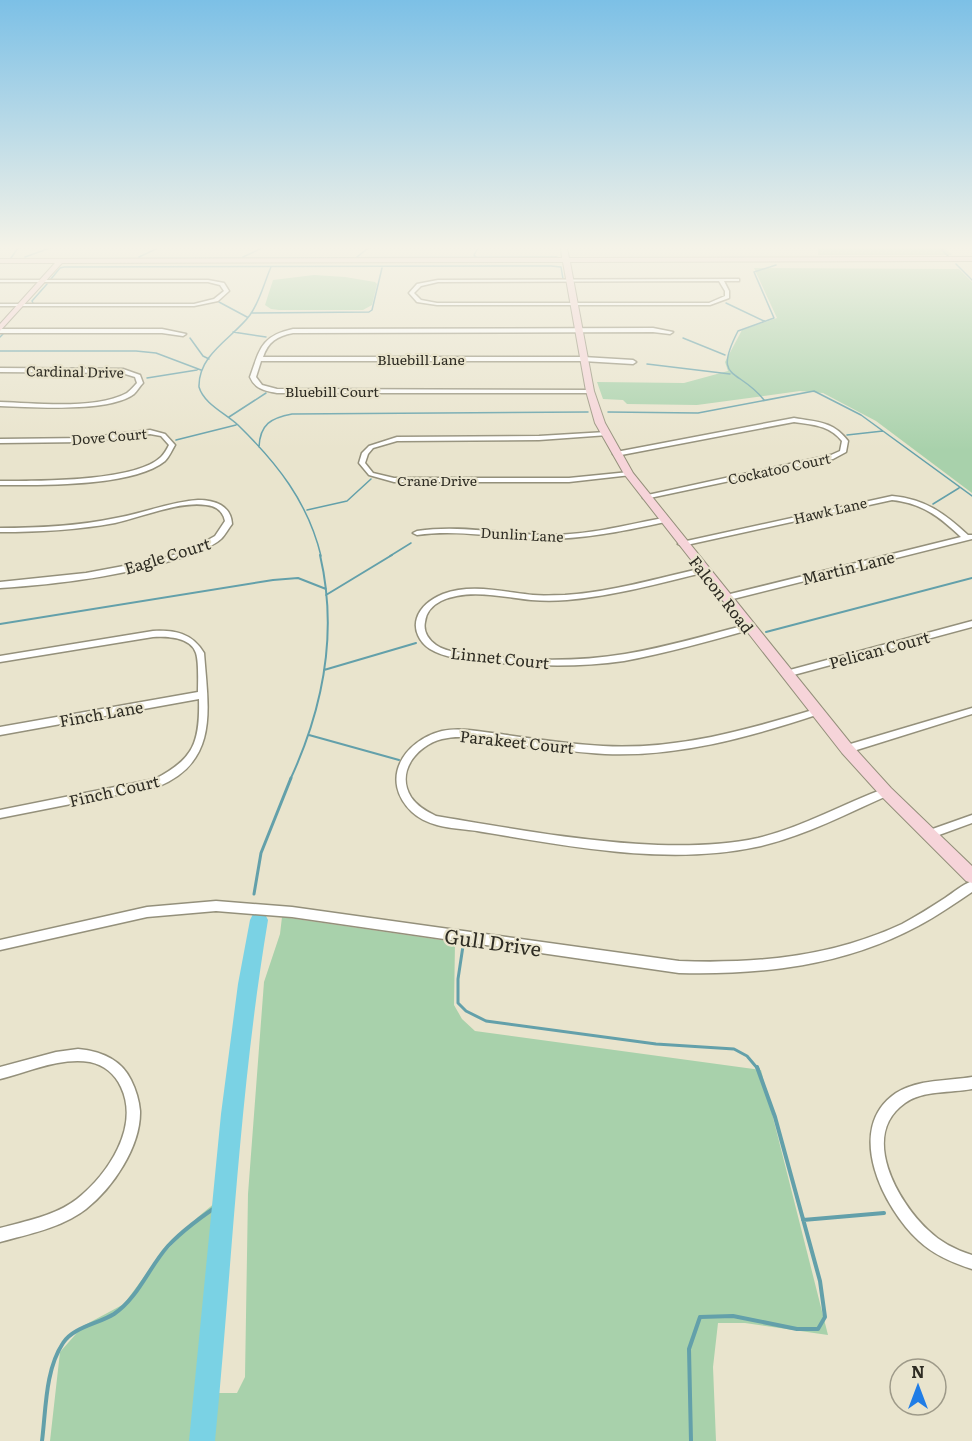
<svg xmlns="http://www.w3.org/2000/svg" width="972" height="1441" font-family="Literata,serif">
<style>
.green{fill:#a8d1ab}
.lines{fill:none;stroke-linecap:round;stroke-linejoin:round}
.stream-far3{stroke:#63a0aa;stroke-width:1.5}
.stream-far2{stroke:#63a0aa;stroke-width:2}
.stream-far1{stroke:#63a0aa;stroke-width:3}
.stream{stroke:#63a0aa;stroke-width:4}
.river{fill:#7ad2e4;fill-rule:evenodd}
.street-casing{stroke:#94907b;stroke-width:3}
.secondary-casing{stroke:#94907b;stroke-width:2}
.street{fill:#fff;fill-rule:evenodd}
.secondary{fill:#f6d4d9;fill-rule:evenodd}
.labels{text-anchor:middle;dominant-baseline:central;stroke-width:4.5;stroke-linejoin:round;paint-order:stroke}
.far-street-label{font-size:14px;fill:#2e2c23;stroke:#e9e4cd}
.street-label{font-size:16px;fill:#2e2c23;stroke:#e9e4cd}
.near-street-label{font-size:20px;fill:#2e2c23;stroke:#e9e4cd}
</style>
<rect width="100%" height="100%" fill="#e9e4cd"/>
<path class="green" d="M818,248H945L952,255H818Z
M754,268L959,269L972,282V493L876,421L823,393L800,391L697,405L627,404L623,400L603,399L597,382L684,383L728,371L725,362L742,330L777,318Z
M314,275L345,277L375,282L377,284L372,305L363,310H279L271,309L265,305L273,280Z
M282,917L455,942L454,1005L462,1019L475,1031L761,1070L828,1335L745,1323H718L713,1367L716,1441H50L60,1352L83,1326L124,1304L152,1266L198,1217L216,1202C212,1263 206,1333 219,1393H237L245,1377L248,1194L264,982L280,934Z"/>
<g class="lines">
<path class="stream-far3" d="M940,248L949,257
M25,257L50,248
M139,257L158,248
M243,257L262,248
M357,257L368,248
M476,257L474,255L478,248
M11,258L18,248
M0,259L557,257
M956,264L972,280
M271,267C264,283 260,301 250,315C233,338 198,354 199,387C204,404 225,413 238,425C277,463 308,502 321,556
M51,279L60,268L64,267L551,266L561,267L563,279
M219,302L247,317
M33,303L32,301L47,284
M726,303L764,321
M251,313L369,312L372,310L382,268
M233,332L266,337
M0,337L3,334
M190,338L203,356L209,359
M683,338L725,355
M0,351H136L156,353L201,370
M647,364L730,374
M147,378L197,370
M764,400C738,367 712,382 738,331L774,318L754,272L776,265
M608,412L698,413L814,391L861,415L972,496
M229,417L266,393
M847,435L883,431
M176,440L236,425
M259,447C260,424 271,418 292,414L588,412
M933,504L959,488
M307,510L347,501L371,479
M390,556L411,543"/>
<path class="stream-far2" d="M326,595L392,555
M0,624L273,580L298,578L326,589
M766,632L972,578
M324,670L416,643
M309,735L399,760
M290,780C323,709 338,632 320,555"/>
<path class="stream-far1" d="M254,894L261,853L291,778
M463,946L458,979V1003L466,1011L486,1021L656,1044L734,1049L747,1056L758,1069"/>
<path class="stream" d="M803,1220L884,1213
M42,1441C46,1410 45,1370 63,1343C73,1327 98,1324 114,1314C138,1298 149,1267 168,1246C184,1229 205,1214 225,1201
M691,1441L689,1349L700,1317L733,1316L797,1329H818L825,1317L820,1281L775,1117L757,1067"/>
<path class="river" d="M259,911L265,914L268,920C239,1093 232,1267 215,1441H189L221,1114L238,984L250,920L253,914Z"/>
<g class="street-casing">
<path id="street" d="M737,279H739V281H724L729,291V298L710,305H437L417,302L409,293L417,284L438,280ZM719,281L725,291V296L709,303H437L421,300L414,293L421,286L438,282Z
M0,280H208L224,283L229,291L218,301L194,306H0V304H194L214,299L224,291L220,285L208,282H0Z
M653,328L673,332L670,334L653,332L293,333C277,336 268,342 263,357H583L633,360L636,362L633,364L583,361H261L256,377L262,385L277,389L592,390L593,391L590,393H277C265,391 255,389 250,377C260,349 261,336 293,329Z
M0,329H162L186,334L183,336L162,333H0Z
M0,368L123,369L140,375L143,383C140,386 137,391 134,394C109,413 32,407 0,406V402C35,403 96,410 127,393C131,390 134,386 137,383L135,377L122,373L0,372Z
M794,418C817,422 833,421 848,441L846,452L833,459L645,499L643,498V496L831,455L840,451L842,441C829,425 813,425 794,422L616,456L613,454L616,452Z
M150,430L165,434L175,445C172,450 169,457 165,461C133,487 41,485 0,485V481C36,481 135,482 161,457C164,454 167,449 169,445L161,436L150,434L86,442L0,443V439L86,438Z
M606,432L609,434L608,435L539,440L397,441L373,448L368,454L365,463L373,473L394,478H569L629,472L632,474L631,475L569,482H394L369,475L359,463L362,453L369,446L397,437L539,436Z
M892,496C925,499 944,513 968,535H972V539L725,601L722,600L721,598L722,596L961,537C940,517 922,503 892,500L682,546L678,544L682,542Z
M198,500C214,500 231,505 232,524C228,529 225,535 221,539C212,547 194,553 183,557C124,576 61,584 0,588V582L86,573L161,559L192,549L215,536L225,521C223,511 216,506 206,505C179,501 142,517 115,523C77,530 39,532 0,532V528C39,528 78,526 116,518C144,513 170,502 198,500Z
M663,518L667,520L665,522C624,531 580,540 537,539C497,538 458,529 417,535L413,533L417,531C462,524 505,535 550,535C588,535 626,525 663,518Z
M703,568L707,570L706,572C660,583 614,596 567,600C555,601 543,601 531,600C502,597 468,588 441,601C433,605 426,612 425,622C423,631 428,639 436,645C448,653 465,653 480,655C528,661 577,662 625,654C667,647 708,635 749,624L753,627L752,629C710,641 667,653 624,661C576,668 527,666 479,661C463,659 445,658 430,649C420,643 413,630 417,618C421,606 431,599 443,594C471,583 504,592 533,595C544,596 554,595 565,595C612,592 658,578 703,568Z
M972,621V627L786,677L782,674L786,671Z
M153,631C175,630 192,633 204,653C208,708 220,762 157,787L0,818V810L155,779C194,759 200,742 199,699L0,735V727L198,692C198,682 199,662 196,653C191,637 166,636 153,637L0,662V656Z
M972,708V714L847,753L844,752L842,749L844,746L847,745Z
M816,709L819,710L820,712L819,714C750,737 679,757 605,754C571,752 536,747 501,742C482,739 461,734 442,739C418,745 395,771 411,797C417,806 426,811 436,816C509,828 583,842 658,845C691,846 726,845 758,838C803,827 843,804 886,788L889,789L891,792L889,795C846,814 803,837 756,847C667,866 566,846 477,831C456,828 429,828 412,812C379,780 403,741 442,731C461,727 481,732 500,734C535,739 569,744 603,746C676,750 747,730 816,709Z
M972,815V823L928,839L924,838L923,835L924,832Z
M972,881V892C954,904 937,916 918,926C844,966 762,975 679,973L292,917L216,911L147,917L0,950V940L147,907L216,901L292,907L679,961C756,964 831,957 902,924C917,916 931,907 945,898C954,892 962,885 972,881Z
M78,1049C100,1051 121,1059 131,1080C136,1090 139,1100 140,1111C141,1146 113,1188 86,1209C61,1228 29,1234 0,1242V1228C26,1221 55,1216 77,1199C108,1174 140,1127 121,1087C115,1074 104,1065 90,1062C60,1057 28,1072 0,1079V1067L56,1052Z
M972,1077V1089C951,1093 923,1090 905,1103C859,1135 898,1202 928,1230C940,1242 956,1250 972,1255V1269C953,1263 934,1255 919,1241C884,1209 843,1129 896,1093C919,1079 947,1081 972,1077Z"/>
</g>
<g class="secondary-casing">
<path id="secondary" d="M561,248H567L569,258L972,257V261L570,262L594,391L605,423L633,473L852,745L891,788L972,866V883L966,881L881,796L842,753L624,474L595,423L586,391L563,262L62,263L0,331V324L55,263H0V259L562,258Z"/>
</g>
<use href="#street" class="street"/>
<use href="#secondary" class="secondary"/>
</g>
<linearGradient id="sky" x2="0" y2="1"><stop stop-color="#7cc0e6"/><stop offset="0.55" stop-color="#f5f3e8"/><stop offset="1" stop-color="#f5f3e8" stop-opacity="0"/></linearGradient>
<rect width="972" height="450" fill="url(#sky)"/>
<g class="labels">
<g class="far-street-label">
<text x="421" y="359">Bluebill Lane</text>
<text transform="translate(75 371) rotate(1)">Cardinal Drive</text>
<text x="332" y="391">Bluebill Court</text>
<text transform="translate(109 436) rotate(-5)">Dove Court</text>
<text transform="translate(779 468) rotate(-12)">Cockatoo Court</text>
<text x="437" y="480">Crane Drive</text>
<text transform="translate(830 510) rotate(-13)">Hawk Lane</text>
<text transform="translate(522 534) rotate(3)">Dunlin Lane</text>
</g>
<g class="street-label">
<text transform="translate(167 555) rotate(-17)">Eagle Court</text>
<text transform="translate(848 567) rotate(-14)">Martin Lane</text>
<text transform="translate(722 594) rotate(52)">Falcon Road</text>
<text transform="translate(879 649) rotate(-15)">Pelican Court</text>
<text transform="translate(500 657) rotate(6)">Linnet Court</text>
<text transform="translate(101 713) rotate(-10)">Finch Lane</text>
<text transform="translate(517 741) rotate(6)">Parakeet Court</text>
<text transform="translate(114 790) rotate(-13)">Finch Court</text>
</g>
<g class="near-street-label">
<text transform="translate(493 941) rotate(8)">Gull Drive</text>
</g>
</g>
<g transform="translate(918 1387)"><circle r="28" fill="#e9e4cd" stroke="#9e9a89" stroke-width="1.5"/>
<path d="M0-4.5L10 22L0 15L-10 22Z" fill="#207de6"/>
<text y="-9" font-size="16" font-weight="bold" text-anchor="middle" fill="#2e2c23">N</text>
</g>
</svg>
